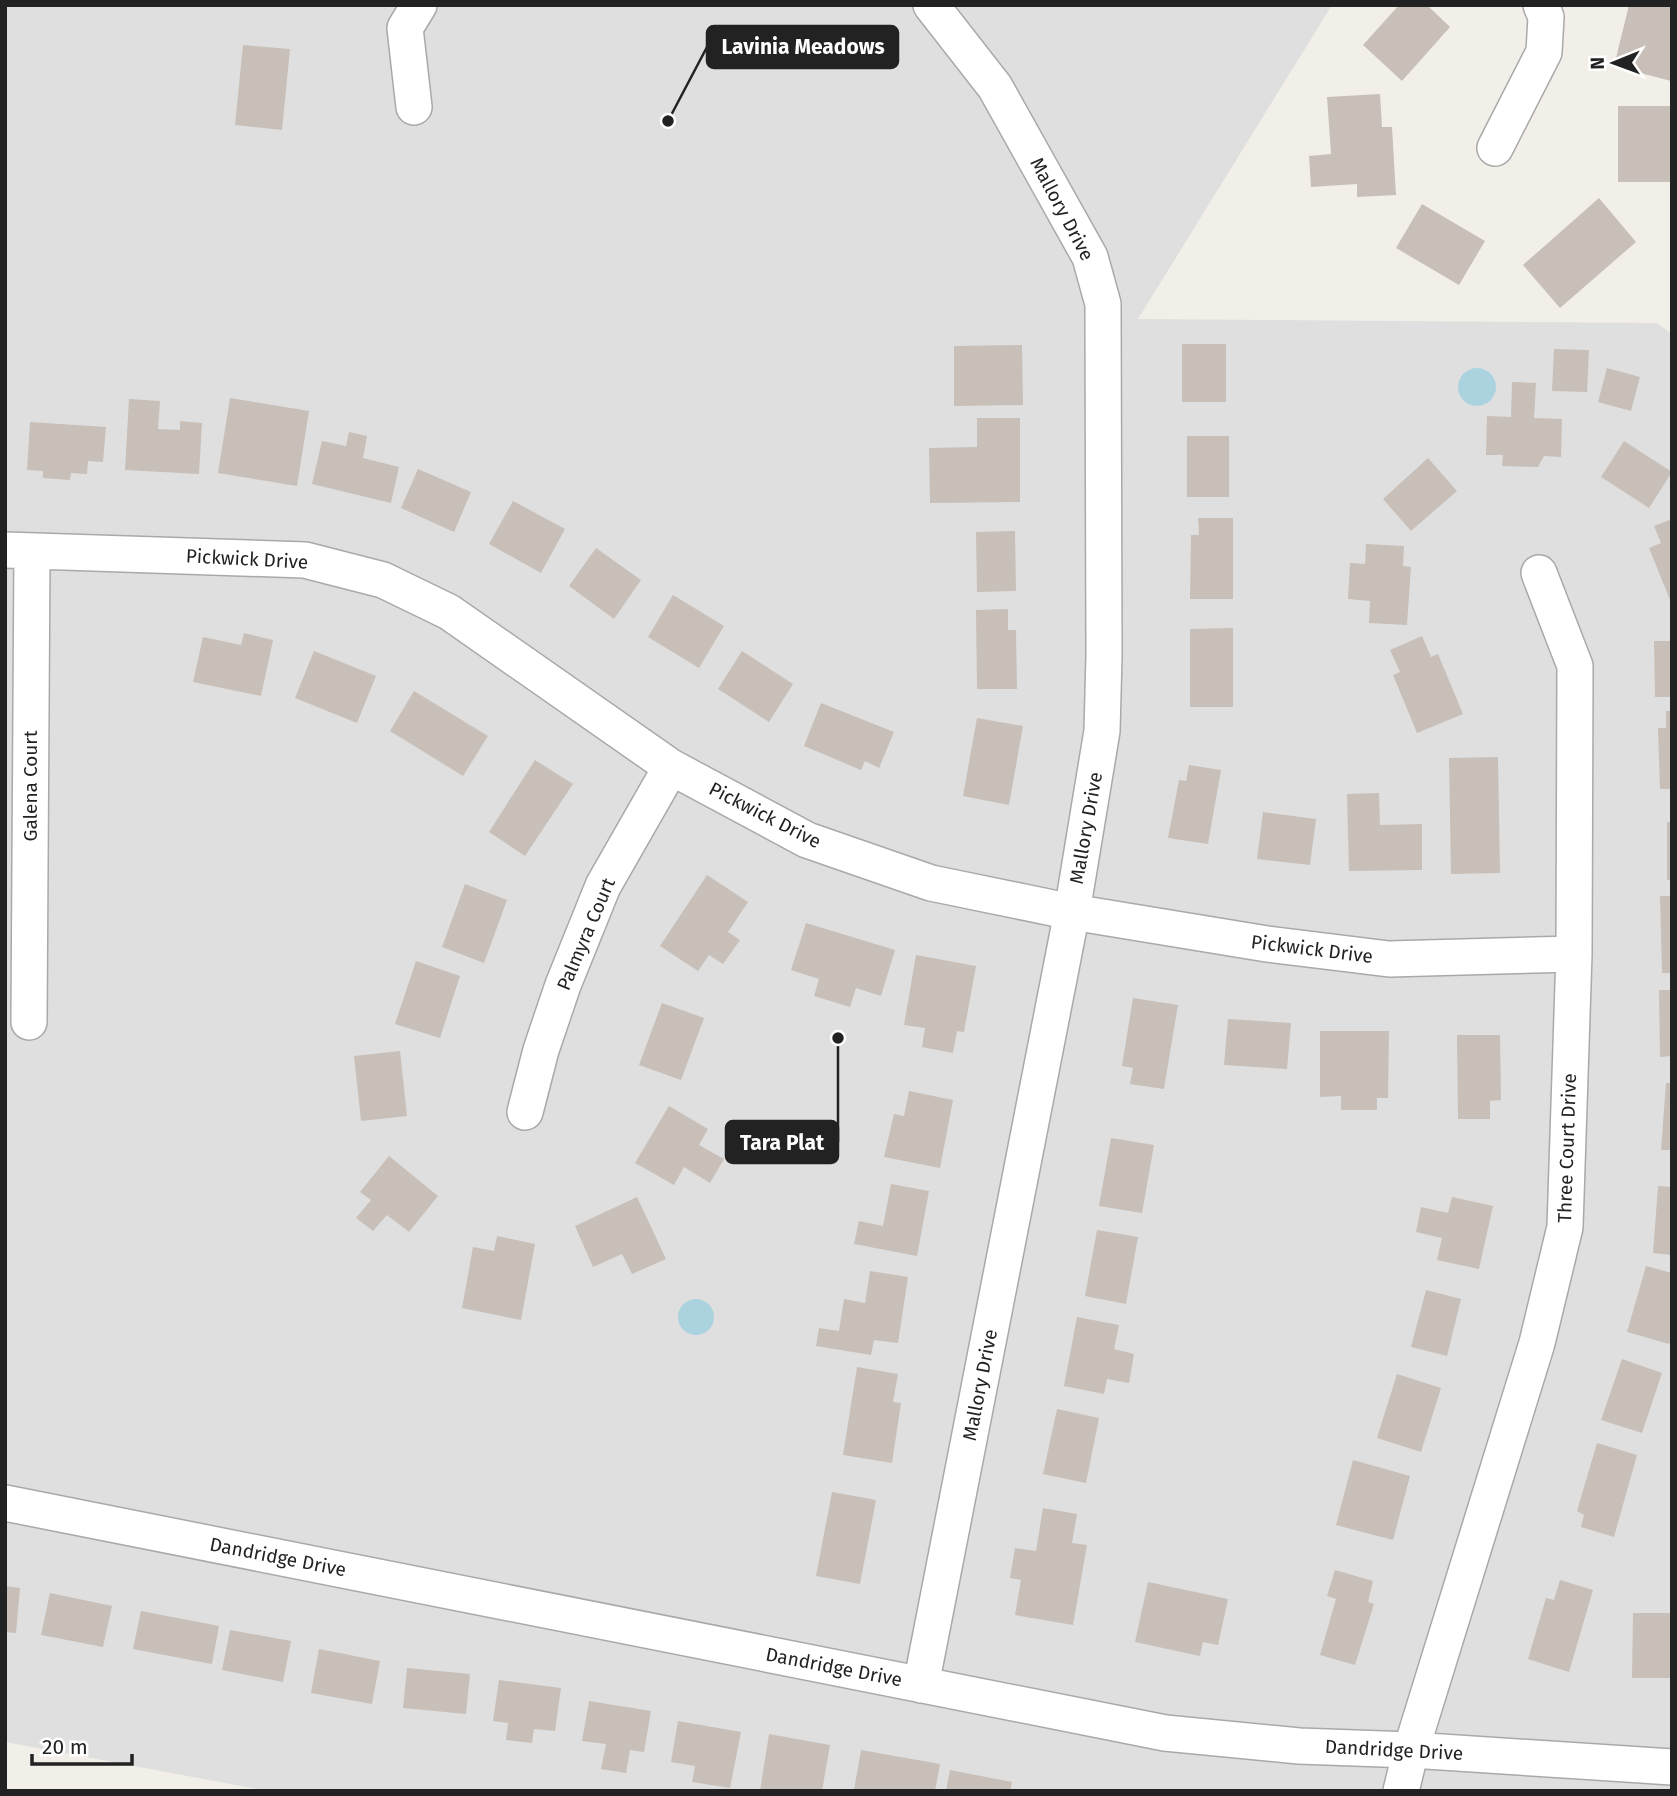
<svg xmlns="http://www.w3.org/2000/svg" width="1677" height="1796" font-family="'Fira Sans',sans-serif">
<style>
.residential{fill:#e0dfdf}
.water{fill:#aad3df}
.building{fill:#c7bfb8}
.lines{fill:none;stroke-linecap:round;stroke-linejoin:round}
.street-casing{stroke:#a9a9a9;stroke-width:38}
.street{stroke:#fff;stroke-width:35}
.labels{text-anchor:middle;dominant-baseline:central;stroke-width:5;stroke-linejoin:round;paint-order:stroke}
.street-label{font-size:19px;fill:#222;stroke:#fff}
.leader{fill:none;stroke:#222;stroke-width:2.5}
.callout-dot{fill:#222;stroke:#fff;stroke-width:2.5}
.callout{fill:#222;stroke:#222;stroke-width:2.5}
.callout-label{font-size:21px;text-anchor:middle;font-weight:bold;fill:#fff}
</style>
<rect width="100%" height="100%" fill="#f2efe9"/>
<path class="residential" d="M5,5H1332L1138,319L1657,323L1672,334V1791H268L5,1742Z"/>
<path class="water" d="M1458 387a19 19 0 1 1 38 0a19 19 0 1 1-38 0Z
M678 1317a18 18 0 1 1 36 0a18 18 0 1 1-36 0Z"/>
<path class="building" d="M1399,5H1427L1450,27L1402,81L1363,45Z
M1629,5H1672L1671,81L1614,66Z
M243,45L290,49L282,130L235,125Z
M1380,94L1382,127H1392L1396,195L1357,197V184L1311,187L1309,156L1331,154L1327,97Z
M1618,106H1672V182H1618Z
M1599,198L1636,242L1560,308L1523,265Z
M1422,204L1485,241L1459,285L1396,248Z
M1182,344H1226V402H1182Z
M1022,345L1023,405L954,406V346Z
M1554,349L1589,350L1587,392L1552,391Z
M1607,368L1640,377L1631,411L1598,402Z
M1512,382L1536,383L1534,418L1562,419L1561,457L1544,456L1538,467L1502,466L1503,455H1486L1487,416L1511,417Z
M230,398L309,411L297,486L218,473Z
M129,399L160,401L158,429L180,430V421L202,423L199,474L125,470Z
M977,418H1020V502L930,503L929,448L977,447Z
M30,422L106,427L103,462L88,461L87,474L71,473L70,480L43,478V471L27,470Z
M349,432L367,436L363,458L399,467L391,503L312,484L322,441L346,446Z
M1187,436H1229V497H1187Z
M1624,441L1672,472L1649,508L1601,477Z
M1428,458L1457,491L1411,531L1383,499Z
M418,469L471,492L454,532L401,508Z
M513,501L565,529L541,573L489,544Z
M1198,518H1233V599H1190L1191,535H1199Z
M1672,519V605L1649,548L1661,543L1654,526Z
M1015,531L1016,591L977,592L976,532Z
M1366,544L1404,546L1403,566L1411,567L1407,625L1369,623L1370,601L1348,599L1350,563L1365,564Z
M596,548L641,580L614,619L569,586Z
M673,595L724,626L699,668L648,637Z
M1008,609V630H1016L1017,689H977L976,610Z
M1233,628V707H1190V629Z
M244,633L273,640L261,696L193,682L203,637L241,645Z
M1422,636L1431,657L1438,654L1463,714L1417,733L1393,675L1400,672L1390,650Z
M1654,641H1672V697H1655Z
M314,651L376,676L357,723L295,698Z
M742,651L793,684L769,722L718,689Z
M414,691L488,736L463,776L390,731Z
M821,703L894,732L879,768L865,761L861,770L804,746Z
M1666,711H1672V789H1660L1658,728H1666Z
M977,718L1023,726L1009,805L963,796Z
M1498,757L1500,873L1451,874L1449,758Z
M535,760L573,784L525,856L489,832Z
M1189,765L1221,770L1208,844L1168,838L1179,780L1186,781Z
M1379,793L1380,825L1422,824V870L1349,871L1347,794Z
M1263,812L1316,819L1310,865L1257,859Z
M1667,822H1672V880H1667Z
M707,875L748,902L728,932L740,940L723,964L709,955L698,971L660,946Z
M465,884L507,900L484,963L442,947Z
M1660,896H1672V973H1662Z
M806,923L895,950L881,996L856,988L850,1007L814,996L819,979L791,970Z
M916,955L976,966L964,1032L957,1031L953,1053L922,1047L925,1028L904,1025Z
M416,961L460,976L440,1038L395,1024Z
M1659,990H1672V1056L1660,1057Z
M1133,998L1178,1005L1164,1089L1130,1084L1133,1068L1122,1066Z
M662,1003L704,1018L681,1080L639,1065Z
M1228,1019L1291,1023L1287,1069L1224,1065Z
M1320,1031H1389L1388,1098H1377V1110H1341V1096L1320,1097Z
M1457,1035H1500L1501,1100L1490,1101V1119H1458Z
M400,1051L407,1116L361,1121L354,1056Z
M1666,1083H1672V1150H1661Z
M909,1091L953,1100L940,1168L884,1157L894,1114L904,1116Z
M669,1106L708,1129L699,1145L724,1159L710,1183L684,1167L674,1185L635,1163Z
M1111,1138L1154,1145L1142,1213L1099,1206Z
M389,1156L438,1196L409,1232L387,1215L373,1231L356,1218L371,1200L360,1192Z
M891,1184L929,1191L917,1256L854,1244L859,1221L883,1226Z
M1658,1186L1672,1187V1255L1653,1253Z
M637,1197L666,1259L632,1274L622,1254L593,1267L575,1226Z
M1452,1197L1493,1206L1479,1269L1437,1260L1442,1238L1416,1232L1421,1207L1448,1213Z
M1097,1230L1138,1237L1126,1304L1085,1296Z
M497,1236L535,1244L521,1320L462,1308L473,1247L494,1251Z
M1646,1266L1672,1273V1335L1669,1344L1627,1332Z
M870,1271L908,1277L898,1343L874,1340L871,1355L816,1346L819,1328L839,1331L844,1299L865,1303Z
M1426,1290L1461,1299L1447,1356L1411,1347Z
M1077,1317L1119,1325L1114,1349L1134,1354L1129,1383L1107,1379L1104,1394L1064,1386Z
M1622,1359L1662,1373L1642,1433L1601,1420Z
M857,1367L898,1374L893,1402L901,1403L892,1463L843,1455Z
M1397,1374L1441,1388L1421,1452L1377,1438Z
M1057,1409L1099,1418L1086,1483L1043,1474Z
M1597,1443L1637,1455L1614,1537L1581,1527L1584,1515L1577,1511Z
M1353,1460L1410,1476L1393,1540L1336,1525Z
M832,1492L876,1500L860,1584L816,1576Z
M1043,1508L1077,1514L1072,1543L1087,1545L1073,1625L1015,1615L1021,1580L1010,1578L1015,1548L1036,1551Z
M1335,1570L1373,1581L1368,1602L1374,1604L1355,1665L1320,1655L1336,1599L1327,1596Z
M1560,1580L1593,1590L1569,1672L1528,1659L1546,1598L1554,1600Z
M1148,1582L1228,1599L1218,1645L1203,1642L1200,1656L1135,1642Z
M5,1586L20,1588L16,1633L5,1632Z
M50,1593L112,1606L103,1647L41,1635Z
M141,1611L219,1626L212,1664L133,1649Z
M1633,1613H1672V1678H1632Z
M230,1630L291,1641L283,1682L222,1670Z
M319,1649L380,1661L372,1704L311,1693Z
M407,1668L470,1674L466,1714L403,1708Z
M499,1680L561,1688L555,1731L534,1729L532,1743L506,1740L508,1723L493,1721Z
M589,1701L651,1711L644,1752L630,1750L626,1773L601,1769L606,1744L582,1741Z
M678,1721L741,1732L730,1788L692,1782L695,1766L671,1762Z
M769,1734L830,1745L822,1791H760Z
M861,1750L940,1764L935,1791L854,1790Z
M950,1770L1012,1782L1010,1791H946Z"/>
<g class="lines">
<g class="street-casing">
<path id="street" d="M414,107L405,28L419,5
M1495,148L1544,52L1546,17L1541,5
M5,550L305,560L383,580L449,612L671,767L807,840L931,883L1072,912L1267,944L1389,959L1574,954
M29,1022L32,551
M525,1112L541,1050L563,985L603,886L671,767
M5,1503L1165,1733L1299,1746L1411,1750L1672,1767
M921,1685L1072,912L1102,731L1104,656L1103,304L1090,257L995,87L931,5
M1401,1791L1411,1750L1537,1343L1565,1227L1574,954L1575,666L1539,573"/>
</g>
<use href="#street" class="street"/>
</g>
<g class="labels">
<g class="street-label">
<text transform="translate(1062 209) rotate(62)">Mallory Drive</text>
<text transform="translate(247 559) rotate(3)">Pickwick Drive</text>
<text transform="translate(30 786) rotate(-90)">Galena Court</text>
<text transform="translate(765 815) rotate(27)">Pickwick Drive</text>
<text transform="translate(1086 828) rotate(-80)">Mallory Drive</text>
<text transform="translate(586 934) rotate(-67)">Palmyra Court</text>
<text transform="translate(1312 949) rotate(7)">Pickwick Drive</text>
<text transform="translate(1567 1148) rotate(-88)">Three Court Drive</text>
<text transform="translate(980 1385) rotate(-79)">Mallory Drive</text>
<text transform="translate(278 1557) rotate(11)">Dandridge Drive</text>
<text transform="translate(834 1667) rotate(11)">Dandridge Drive</text>
<text transform="translate(1394 1750) rotate(3)">Dandridge Drive</text>
</g>
</g>
<path class="leader" d="M668 121L707 47M838 1038L838 1142"/>
<g class="callout-dot">
<circle cx="668" cy="121" r="7"/>
<circle cx="838" cy="1038" r="7"/>
</g>
<g class="callout">
<rect x="707" y="26" width="191" height="42" rx="7"/>
<rect x="726" y="1121" width="112" height="42" rx="7"/>
</g>
<g class="callout-label">
<text x="803" y="54">Lavinia Meadows</text>
<text x="782" y="1150">Tara Plat</text>
</g>
<rect width="1677" height="1796" fill="none" stroke="#222222" stroke-width="14"/>
<g transform="translate(1614 63) rotate(269)" stroke="#ffffff" stroke-width="5" paint-order="stroke">
<path d="M0-5L12 26L0 18L-12 26Z" fill="#222222"/>
<text y="-10" font-size="19" font-weight="bold" text-anchor="middle" fill="#222222">N</text>
</g>
<path d="M32 1754v10h100v-10" fill="none" stroke="#222222" stroke-width="3.5"/>
<text x="42" y="1754" font-size="21" fill="#222222" stroke="#ffffff" stroke-width="5" paint-order="stroke">20 m</text>
</svg>
